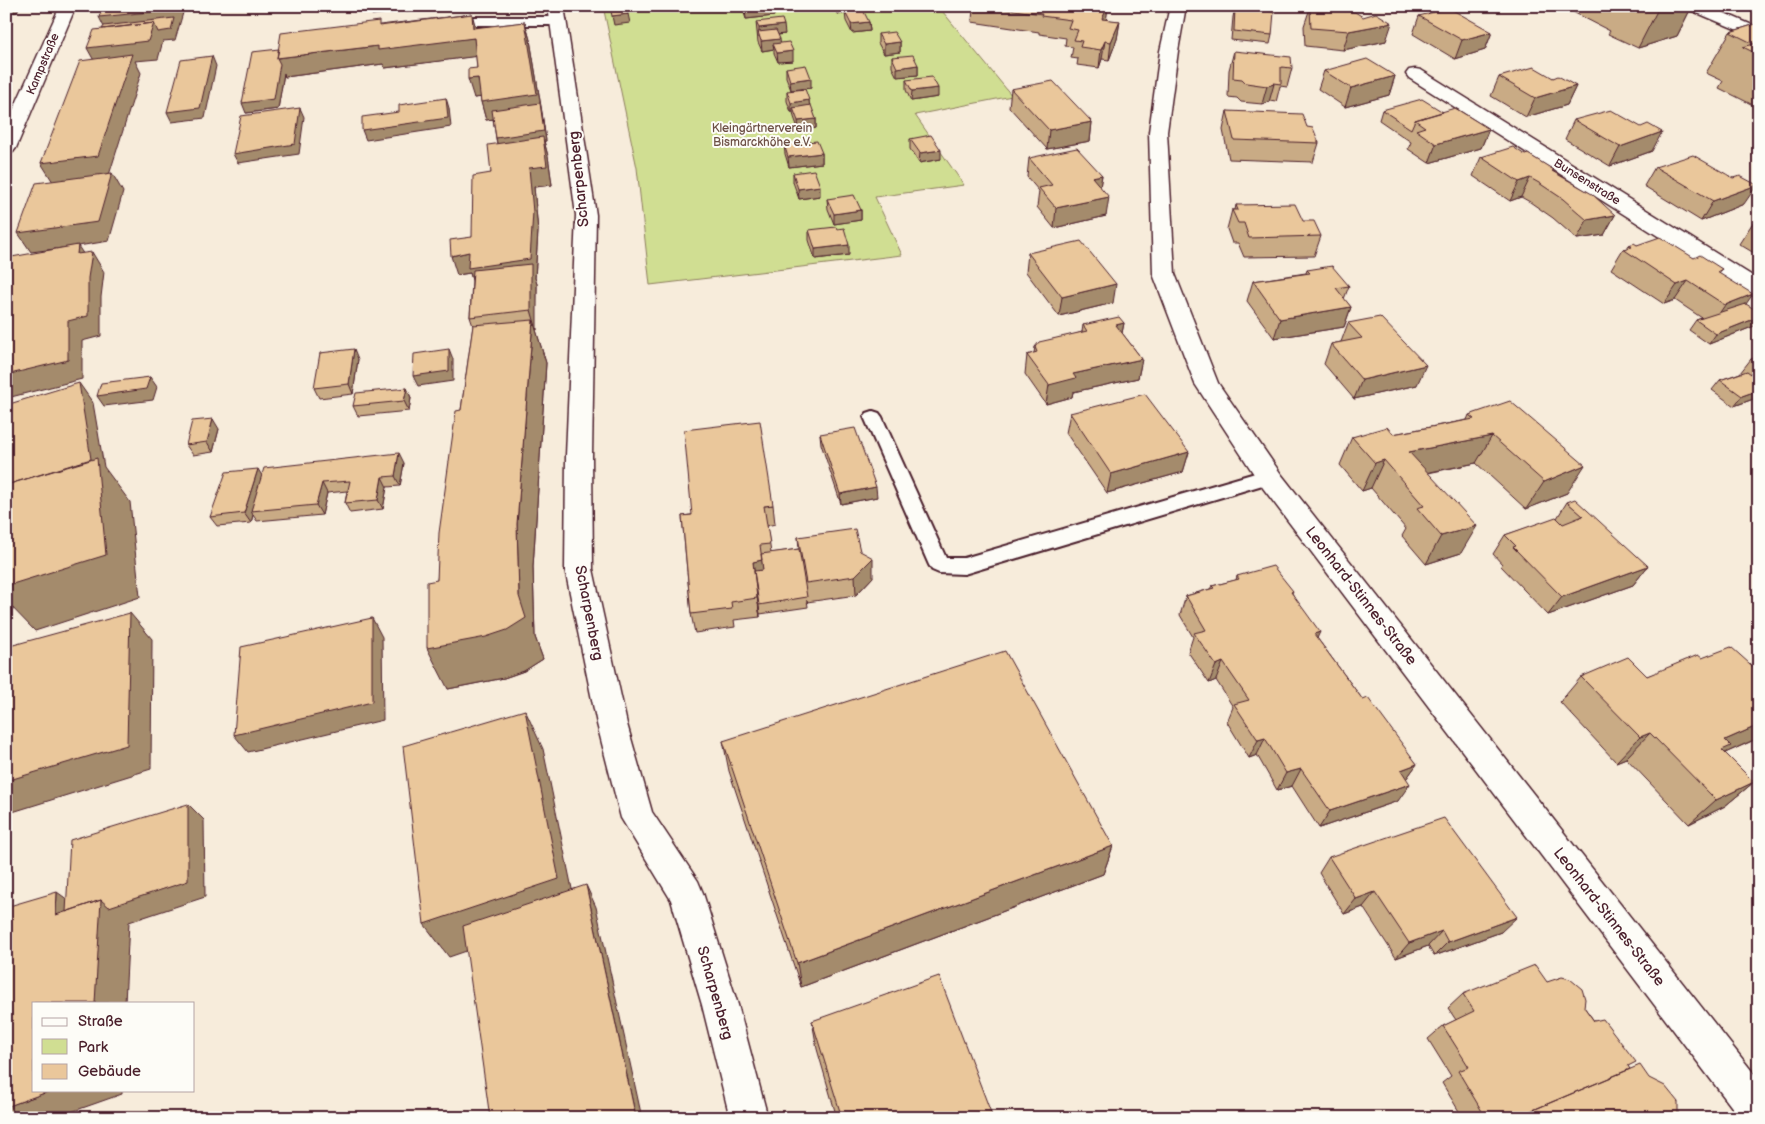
<svg xmlns="http://www.w3.org/2000/svg" width="1765" height="1124" font-family="'Balsamiq Sans',sans-serif">
<style>
.green{fill:#d0de92;stroke:#8d7e5e}
.lines{fill:none;stroke-linecap:round;stroke-linejoin:round}
.service-casing{stroke:#4a1f2b;stroke-width:4}
.minor-casing{stroke:#4a1f2b;stroke-width:3}
.secondary-casing{stroke:#4a1f2b;stroke-width:3}
.service{fill:#fdfcf7;fill-rule:evenodd}
.minor{fill:#fdfcf7;fill-rule:evenodd}
.secondary{fill:#fdfcf7;fill-rule:evenodd}
.wall{fill:#c9ab85;stroke:#4a1f2b}
.shaded-wall{fill:#a48b6c;stroke:#4a1f2b}
.building{fill:#eac79b;stroke:#4a1f2b}
.labels{text-anchor:middle;dominant-baseline:central;stroke-width:4;stroke-linejoin:round;paint-order:stroke}
.far-street-label{font-size:12px;fill:#4a1f2b;stroke:#fdfcf7}
.far-park-label{font-size:12px;fill:#6c4f45;stroke:#fdfcf7}
.street-label{font-size:15px;fill:#4a1f2b;stroke:#fdfcf7}
</style>
<rect width="100%" height="100%" fill="#f7ecdb"/>
<filter id="ink" filterUnits="userSpaceOnUse"><feTurbulence type="fractalNoise" baseFrequency=".02" numOctaves="2"/><feDisplacementMap in="SourceGraphic" scale="10" xChannelSelector="R" yChannelSelector="G"/><feConvolveMatrix kernelMatrix="1 2 1 2 8 2 1 2 1" color-interpolation-filters="sRGB"/></filter>
<g filter="url(#ink)">
<path class="green" d="M603,6H938L1012,96L915,115L964,185L875,197L902,255L650,285L637,168Z"/>
<g class="lines">
<g class="service-casing">
<path id="service" d="M465,17H560L566,21L560,25H465L447,27L441,23L447,19Z
M873,411L879,413L882,417L946,558H964L1269,469L1276,471L1278,476L1276,481L964,574L939,573L932,570L929,565L864,417L867,413Z"/>
</g>
<g class="minor-casing">
<path id="minor" d="M548,6H564L596,215L592,456L593,569L627,724L652,812L698,881L703,893L738,1005L768,1118H730L702,1005L671,900L621,818L597,724L565,569L566,456L576,215Z
M1170,6H1186L1178,51L1167,132L1175,274L1218,383L1281,474L1759,1080V1118H1740L1263,488L1195,384L1153,274L1149,132L1160,51Z
M1686,6H1708L1759,28V39L1688,9Z
M1415,69L1421,70L1759,280V297L1751,295L1409,78L1406,74L1409,70Z"/>
</g>
<g class="secondary-casing">
<path id="secondary" d="M60,6H76L16,148L13,152L6,154V126Z"/>
</g>
<use href="#service" class="service"/>
<use href="#minor" class="minor"/>
<use href="#secondary" class="secondary"/>
</g>
<path class="wall" d="M742,6H773L774,16L746,19L743,10Z
M833,6H855V11L869,22L870,31L852,33L846,21L845,13L837,14Z
M973,6H1108L1106,20L1120,21L1117,39L1109,60L1102,59L1099,68L1077,65L1078,59L1071,58L1073,47L1065,46L1066,38L1039,34V32L972,22Z
M1258,6H1281L1280,9Z
M1573,6H1692L1677,36L1638,48L1608,34L1610,31L1571,11Z
M1235,8L1272,35L1270,44L1231,40L1233,17Z
M1310,8L1386,41L1343,50L1305,46L1304,26Z
M472,14L475,28L525,22L530,40L542,113L546,141H544L548,156L552,185L534,187L538,231L535,278L537,284L536,330L546,363L533,567L535,637L543,659L524,671L504,678L448,689L437,580L461,410L473,326L470,317L472,280L470,273L457,275L472,237L491,173L497,144L496,138L493,119L486,120L480,97L474,98L477,68L476,56L385,68L383,64L285,77L284,73L278,109L246,113L279,49L380,25Z
M1419,16L1492,32L1485,50L1455,59L1413,34Z
M756,22L785,34L778,35L780,43L793,61L778,62L774,53V49L762,51L758,42Z
M1759,23V108L1719,88L1723,81L1706,73L1730,32Z
M878,34L900,42V52L884,54L878,43Z
M1234,51L1292,68L1287,87L1280,86L1276,102L1269,101V102L1262,104L1241,102L1237,98L1228,97L1229,70Z
M892,57L918,65V75L897,77L892,67Z
M786,68L811,88L791,90L786,77Z
M1324,71L1395,76L1389,95L1345,107L1318,89Z
M1499,77L1553,78L1576,86L1567,105L1526,117L1491,96Z
M906,80L938,97L911,101L906,90Z
M1011,89L1092,122L1090,141L1047,149L1009,107Z
M787,91L809,100V105L816,119V128L799,131L794,117L793,112H791L787,101Z
M1382,110L1443,112L1489,129L1481,148L1429,163L1408,149L1411,142L1379,120Z
M1227,111L1307,127L1319,143L1313,162L1229,159L1223,130Z
M1574,120L1652,151L1610,166L1565,139Z
M910,139L941,159L919,163L910,149Z
M784,144L822,153V163L789,167L785,154Z
M1525,155L1554,170L1553,172L1615,215L1604,235L1577,239L1553,218L1530,202L1521,197L1510,201L1473,176L1481,157Z
M1029,158L1102,175L1100,186L1106,216L1054,228L1037,207L1039,191L1027,177Z
M1655,167L1744,204L1701,221L1644,186Z
M793,173L820,196L799,199L793,182Z
M827,199L861,210V220L834,224L828,209Z
M1236,205L1303,221L1321,236L1314,256L1244,257L1238,243H1232L1227,229L1232,210H1235Z
M1759,222V256L1739,244L1752,224Z
M809,230L849,255L815,259L809,240Z
M1629,245H1637L1694,258L1722,269L1719,273L1746,304L1757,325L1709,344L1689,330L1696,320L1702,318L1675,300L1664,304L1611,269L1623,249L1627,248Z
M1028,253L1113,303L1059,316L1026,272Z
M1307,270L1349,286L1344,299L1351,307L1344,327L1274,338L1247,301L1253,281L1306,273Z
M1124,323L1122,333L1142,359L1138,378L1073,392L1072,397L1046,404L1025,374L1027,355L1034,353L1035,347L1082,332L1083,325Z
M1348,323L1417,385L1354,399L1324,364L1331,344L1341,342Z
M1759,356V397L1734,406L1712,390L1720,380L1740,373L1751,359Z
M358,359L353,394L319,398L314,388Z
M407,388L411,398L409,411L358,416L353,406Z
M1070,413L1189,452L1183,472L1107,493L1066,433Z
M1469,415L1567,493L1526,509L1476,463L1428,473L1461,553L1426,564L1402,536L1406,529L1371,488L1362,491L1340,465L1352,437L1393,434L1467,420Z
M219,429L213,452L193,455L186,445Z
M820,434L877,497L841,504L821,444Z
M404,463L400,486L387,487L383,509L350,513L345,503L347,491L327,493L322,515L257,521L253,515L251,523L217,526L210,517L262,475Z
M1567,502L1648,566L1633,585L1548,615L1501,566L1502,564L1493,554L1505,535L1557,518Z
M773,505L775,524L767,526L771,553L799,549L798,537L860,551L873,577L856,595L807,602V600L808,607L760,614L755,581L760,617L734,620L735,627L695,633L691,614L682,516Z
M1237,576L1293,591L1292,593L1317,638L1363,700L1417,764L1406,779L1398,801L1319,828L1292,786L1277,790L1257,755L1249,758L1227,722L1233,707L1216,680L1209,683L1188,652L1193,637L1180,615L1186,596L1210,589L1212,586L1236,580Z
M1702,658L1759,672V738L1725,753L1754,782L1725,806L1689,824L1626,758L1616,762L1560,702L1581,677L1647,676Z
M723,741L1113,846L1103,874L801,987L729,771Z
M1329,857L1501,932L1434,956L1428,946L1396,958L1363,907L1344,914L1319,873Z
M1547,982L1584,1007L1628,1067L1678,1118H1463L1442,1083L1451,1076L1428,1039L1443,1026L1456,1020L1448,1008L1463,994Z
M812,1021L993,1118H837L817,1049Z"/>
<path class="shaded-wall" d="M6,6H20L17,12L7,13L12,23L6,35Z
M156,6H185L175,40L163,41L158,59L135,61L141,73L109,175L53,182L41,163L97,66L87,48L108,35L99,17Z
M295,6H318L296,9Z
M369,6H450L372,15Z
M837,6H855V12L837,14Z
M1108,6L1106,23L1102,19Z
M1665,6H1692L1677,36L1638,48L1658,9Z
M773,7L774,16L746,19L745,10Z
M472,14L477,32L473,28Z
M628,14L630,23L614,25L612,16Z
M1120,21L1117,39L1109,60L1111,42Z
M525,22L530,40L542,113L546,141H544L548,156L552,185L534,187L538,231L535,278L537,284V330L531,310L474,287L470,273L457,275L451,256L469,252L498,148L496,138L541,113L486,120L481,102Z
M869,22L870,31L852,33L851,24Z
M1392,23L1386,41L1343,50L1349,31Z
M784,25L785,34L759,37V28Z
M1492,32L1485,50L1455,59L1462,40Z
M474,38L479,56L385,68L383,64L285,77L284,73L278,109L246,113L242,103L277,58L378,46Z
M780,39L781,49L773,44L774,49L762,51L761,41Z
M1105,41L1102,59L1099,68L1101,50Z
M900,42V52L884,54V44Z
M793,51V61L778,62L777,53Z
M212,56L216,66L205,118L172,122L167,112Z
M918,65V75L897,77V68Z
M1395,76L1389,95L1345,107L1351,88Z
M478,78L484,97L474,98L468,79Z
M811,78V88L791,90L790,81Z
M1274,84L1269,102L1262,104L1267,86Z
M1576,86L1567,105L1526,117L1535,98Z
M938,88V97L911,101L912,91Z
M446,98L449,108L451,127L366,140L362,130Z
M809,100L810,110L793,108V112H791V103Z
M300,108L304,117L299,154L238,163L233,154Z
M816,119V128L799,131L798,121Z
M1092,122L1090,141L1047,149L1049,130Z
M1489,129L1481,148L1429,163L1436,144Z
M1662,132L1652,151L1610,166L1620,147Z
M941,150V159L919,163L920,153Z
M822,153V163L789,167L788,157Z
M112,173L123,192L109,241L78,246L90,264L92,252L104,272L101,297V336L82,341V379L7,398L6,375L68,321L78,246L31,252L18,233Z
M1102,175L1099,194L1092,177Z
M1530,178L1521,197L1510,201L1519,182Z
M1757,185L1744,204L1701,221L1713,201Z
M820,186V196L799,199L798,189Z
M1109,197L1106,216L1054,228L1056,208Z
M861,210V220L834,224V214Z
M1615,215L1604,235L1577,239L1587,220Z
M849,245V255L815,259V249Z
M1688,281L1675,300L1664,304L1677,285Z
M1116,284L1113,303L1059,316L1062,297Z
M1753,294L1739,314L1712,324L1725,305Z
M1351,307L1344,327L1274,338L1280,319Z
M1759,317V323L1757,325L1709,344L1716,334Z
M533,320L546,363L533,567L535,637L543,659L524,671L504,678L448,689L427,648L519,596L517,524Z
M1124,323L1120,343L1116,325Z
M354,349L358,359L353,394L349,384Z
M449,349L453,359V381L418,386L413,376Z
M1142,359L1138,378L1073,392L1072,397L1046,404L1049,385L1073,374Z
M1426,365L1417,385L1354,399L1362,380Z
M150,377L157,387L153,400L104,406L97,396Z
M79,383L93,403L104,467L130,502L140,597L35,631L6,601V586L16,508Z
M407,388L411,398L409,411L404,401Z
M1759,390V397L1734,406L1742,396Z
M213,419L219,429L213,452L207,442Z
M1492,436L1476,463L1400,478L1409,452Z
M1189,452L1183,472L1107,493L1111,474Z
M399,453L404,463L400,486L395,476Z
M1384,460L1371,488L1362,491L1375,463Z
M1585,465L1567,493L1526,509L1544,482Z
M258,469L264,479L251,511L253,515L251,523L244,513Z
M382,477L387,487L383,509L378,500Z
M322,483L327,493L322,515L316,505Z
M876,487L877,497L841,504L840,494Z
M1477,526L1461,553L1426,564L1441,536Z
M873,558V577L856,595L855,576Z
M762,560L764,579L754,571L760,617L753,562Z
M1648,566L1633,585L1548,615L1562,597Z
M130,613L152,639L151,769L6,814V781Z
M372,618L382,637L383,720L248,752L234,735Z
M1320,632L1311,651L1314,634Z
M1223,662L1216,680L1209,683L1216,665Z
M525,710L543,749L577,913L449,957L424,924Z
M1759,725V738H1758L1723,754L1695,775L1725,740Z
M1650,733L1626,758L1616,762L1640,737Z
M1265,738L1257,755L1249,758L1258,740Z
M1417,764L1404,782L1401,770Z
M1301,769L1292,786L1277,790L1286,773Z
M1754,782L1725,806L1689,824L1716,800Z
M1410,784L1398,801L1319,828L1330,811Z
M188,804L204,820L205,897L129,922L125,1003H95L56,915L57,892L86,913L101,900Z
M1113,846L1103,874L801,987L797,963Z
M586,885L596,907L642,1118H636Z
M1375,892L1363,907L1344,914L1356,899Z
M1517,917L1501,932L1434,956L1448,942Z
M1442,931L1428,946L1396,958L1409,943Z
M53,1090H122V1094L54,1118H6V1107Z"/>
<path class="building" d="M103,6H171L170,10L99,17Z
M610,6H627L628,14L612,16Z
M744,6H773V7L745,10Z
M986,6H1108L1102,19L1120,21L1111,42L1105,41L1101,50L1080,47L1082,41L1074,40L1078,30L1068,28L1071,20L1041,16L1042,14Z
M1653,6H1665L1658,9Z
M1235,8L1274,12L1272,35L1234,31Z
M1310,8L1355,12L1363,17L1376,13L1392,23L1349,31L1311,28Z
M1449,8L1492,32L1462,40L1419,16Z
M863,10L869,22L851,24L845,12Z
M472,14L473,28L525,22L537,94L481,102L478,78L468,79V69L477,68L474,38L378,50V46L277,58L281,33L379,21V26Z
M174,18L171,30L158,32L154,23L102,29L104,26Z
M782,19L784,25L759,28L756,22Z
M154,23L148,41L87,48L94,30Z
M1759,23V55L1743,47L1754,44L1730,32Z
M776,30L780,39L761,41L758,32Z
M894,32L900,42L884,44L878,34Z
M789,42L793,51L777,53L773,44Z
M279,49L277,58L280,64L274,99L242,103L252,52Z
M1234,51L1291,57L1292,68L1281,67V84L1273,83L1274,84L1267,86L1246,83L1242,79L1233,78Z
M132,54L98,156L41,163L80,61Z
M913,55L918,65L897,68L892,57Z
M212,56L200,108L167,112L181,60Z
M1367,59L1395,76L1351,88L1324,71Z
M806,65L811,78L790,81L786,68Z
M1534,67L1553,78L1558,76L1576,86L1535,98L1499,77Z
M932,77L938,88L912,91L906,80Z
M1053,81L1092,122L1049,130L1011,89Z
M805,89L809,100L791,103L787,91Z
M446,98L448,118L362,130V117L399,112V105Z
M1422,99L1443,112L1415,120L1411,129L1382,110Z
M540,103L544,131L496,138L492,110Z
M811,105L816,119L798,121L793,108Z
M300,108L295,144L233,154L241,116Z
M1455,108L1489,129L1436,144L1416,130L1425,127L1415,120Z
M1611,110L1641,127L1648,124L1662,132L1620,147L1574,120Z
M1227,111L1302,114L1307,127L1313,128L1319,143L1234,140Z
M931,135L941,150L920,153L910,139Z
M543,137L547,166L529,168L533,212L530,259L468,268L469,252L451,256L450,240L472,237L473,176L491,173L488,145Z
M817,141L822,153L788,157L784,144Z
M1513,147L1525,155L1528,154L1554,170L1552,171L1592,194L1615,215L1587,220L1563,199L1539,183L1530,178L1519,182L1481,157Z
M1077,148L1102,175L1092,177L1109,197L1056,208L1039,188L1052,185L1029,158Z
M1693,155L1733,178L1740,176L1757,185L1713,201L1655,167Z
M814,170L820,186L798,189L793,173Z
M112,173L98,222L18,233L36,183Z
M854,195L861,210L834,214L827,199Z
M1295,204L1303,221H1314L1321,236L1249,238L1244,223H1238L1232,210H1238L1236,205Z
M1759,222V228L1752,224Z
M836,227L837,229L844,228L849,245L815,249L809,230Z
M1660,237L1694,258L1700,255L1722,269L1717,272L1753,294L1725,305L1688,281L1677,285L1623,249L1632,247L1629,245L1634,243L1637,245Z
M1081,241L1116,284L1062,297L1028,253Z
M78,245L77,254L92,252L88,278V316L68,321V360L6,375V258Z
M531,264V310L470,317L473,270Z
M1332,266L1349,286L1336,288L1351,307L1280,319L1253,281L1310,273L1307,270Z
M1746,304L1759,312V317L1716,334L1696,320Z
M1119,317L1124,323L1116,325L1142,359L1073,374L1076,378L1049,385L1027,355L1037,352L1035,347L1039,342L1087,331L1083,325Z
M1380,317L1426,365L1362,380L1331,344L1362,338L1348,323Z
M533,320L517,524L519,596L526,618L507,630L486,637L427,648V582L437,580L439,533L456,411L461,410L473,325Z
M354,349L349,384L314,388L320,353Z
M449,349V371L413,376L414,354Z
M1759,356V365L1751,359Z
M1747,371L1759,380V390L1742,396L1720,380Z
M150,377L146,389L97,396L101,383Z
M79,383L91,459L6,485V405Z
M407,388L404,401L353,406L356,393Z
M1145,394L1189,452L1111,474L1070,413Z
M1510,401L1585,465L1544,482L1492,436L1409,452L1477,526L1441,536L1417,508L1424,506L1384,460L1375,463L1352,437L1387,427L1393,434L1474,419L1469,415Z
M213,419L207,442L186,445L192,421Z
M760,421L773,505L764,506L770,544L760,545L762,560L753,562L757,598L731,602L732,609L691,614L682,516L692,515L684,430Z
M855,428L876,487L840,494L820,434Z
M399,453L395,476L382,477L378,500L345,503L350,481L322,483L316,505L251,511L264,468Z
M97,458L106,555L6,586V485Z
M258,469L244,513L210,517L226,472Z
M1575,499L1648,566L1562,597L1513,547L1516,546L1505,535L1556,517L1563,524L1583,516L1567,502Z
M855,529L860,551L873,558L855,576L806,583L798,537Z
M799,549L807,597L759,605L754,571L763,570L761,554Z
M1273,566L1293,591L1291,592L1320,632L1314,634L1363,700L1368,698L1417,764L1401,770L1410,784L1330,811L1301,769L1286,773L1265,738L1258,740L1234,704L1249,700L1223,662L1216,665L1194,633L1206,630L1186,596L1214,588L1212,586L1239,579L1237,576Z
M130,613L127,745L6,781V647Z
M372,618V702L234,735L241,647Z
M1731,647L1759,672V725L1725,740L1731,746L1722,750L1754,782L1716,800L1650,733L1640,737L1581,677L1628,657L1647,676L1698,655L1702,658Z
M1005,651L1113,846L797,963L723,741Z
M525,710L559,879L424,924L403,746Z
M188,804V881L109,907L101,900L66,912L70,840Z
M1444,818L1517,917L1448,942L1442,931L1409,943L1375,892L1356,899L1329,857Z
M586,885L636,1118H490L463,926Z
M57,892L56,915L101,900L95,1003H34V1090H53L6,1107V907Z
M1535,965L1547,982L1562,977L1570,979L1582,989L1585,999L1584,1007L1594,1021L1603,1019L1636,1062L1628,1066L1630,1069L1514,1118H1486L1458,1071L1469,1067L1443,1026L1474,1011L1463,994Z
M939,976L993,1118H842L812,1021Z
M1640,1065L1649,1078L1665,1086L1678,1102V1118H1514Z"/>
</g>
<g class="labels">
<g class="far-street-label">
<text transform="translate(43 64) rotate(-67)">Kampstraße</text>
<text transform="translate(1587 182) rotate(32)">Bunsenstraße</text>
</g>
<g class="far-park-label">
<text x="762" y="128">Kleingärtnerverein<tspan x="762" dy="14">Bismarckhöhe e.V.</tspan></text>
</g>
<g class="street-label">
<text transform="translate(579 179) rotate(-96)">Scharpenberg</text>
<text transform="translate(1361 596) rotate(52)">Leonhard-Stinnes-Straße</text>
<text transform="translate(589 613) rotate(79)">Scharpenberg</text>
<text transform="translate(1609 917) rotate(52)">Leonhard-Stinnes-Straße</text>
<text transform="translate(715 993) rotate(74)">Scharpenberg</text>
</g>
</g>
<rect width="1765" height="1124" fill="none" stroke="#fdfcf7" stroke-width="25"/>
<rect x="12" y="12" width="1740" height="1099" fill="none" stroke="#4a1f2b" stroke-width="2" filter="url(#ink)"/>
<rect x="32" y="1002" width="162" height="90" fill="#fdfcf7" stroke="#b5a4a5"/>
<rect x="42" y="1018" width="25" height="8" fill="#fdfcf7" stroke="#b5a4a5"/>
<text x="78" y="1026" font-size="15" fill="#4a1f2b">Straße</text>
<rect x="42" y="1039" width="25" height="15" fill="#d0de92" stroke="#b5a4a5"/>
<text x="78" y="1052" font-size="15" fill="#4a1f2b">Park</text>
<rect x="42" y="1064" width="25" height="15" fill="#eac79b" stroke="#b5a4a5"/>
<text x="78" y="1076" font-size="15" fill="#4a1f2b">Gebäude</text>
</svg>
